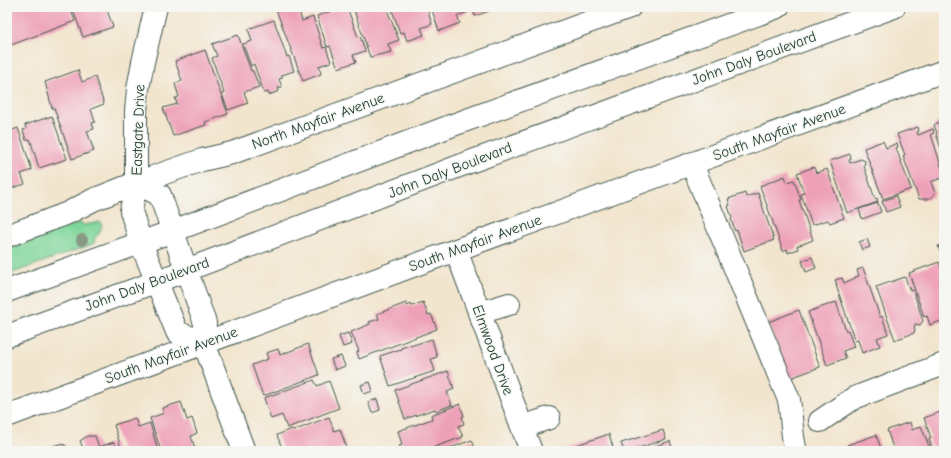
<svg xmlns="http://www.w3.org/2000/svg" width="951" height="458" font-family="'Comic Neue',sans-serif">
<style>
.green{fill:#7ed59a;stroke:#4e8967}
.building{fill:#eea0b8}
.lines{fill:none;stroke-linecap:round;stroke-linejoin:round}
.minor-casing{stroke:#3f564b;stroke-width:24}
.major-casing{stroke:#3f564b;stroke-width:24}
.minor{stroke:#fff;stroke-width:22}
.major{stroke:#fff;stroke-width:22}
.tree{fill:#889984}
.labels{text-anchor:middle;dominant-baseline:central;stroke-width:3;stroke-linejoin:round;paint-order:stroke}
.street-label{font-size:15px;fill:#1f3d34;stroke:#f6f6f2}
</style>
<rect width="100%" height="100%" fill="#f6f6f2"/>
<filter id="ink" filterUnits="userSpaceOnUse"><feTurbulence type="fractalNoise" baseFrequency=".025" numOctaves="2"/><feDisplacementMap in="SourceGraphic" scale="8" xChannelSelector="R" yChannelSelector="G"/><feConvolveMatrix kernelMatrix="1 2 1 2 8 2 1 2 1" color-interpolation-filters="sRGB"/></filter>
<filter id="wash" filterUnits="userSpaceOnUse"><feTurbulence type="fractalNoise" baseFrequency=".012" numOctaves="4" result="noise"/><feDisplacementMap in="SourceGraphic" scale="16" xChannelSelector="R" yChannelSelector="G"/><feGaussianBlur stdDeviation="0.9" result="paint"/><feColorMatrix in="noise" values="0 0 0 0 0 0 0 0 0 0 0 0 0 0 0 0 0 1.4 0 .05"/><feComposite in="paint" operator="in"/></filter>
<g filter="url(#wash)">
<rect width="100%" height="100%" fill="#f2e5ce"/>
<path class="green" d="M81,222L83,225L100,222L102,225L99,234L94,239L95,242L93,244L7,275V250Z"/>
<g id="blocks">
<path class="building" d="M7,7H70L75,21L11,45L7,33Z
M72,7H106L113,27L83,37Z
M275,7H302V9L299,10L302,21L313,17L323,48L326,47L331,62L319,66L321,74L303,81Z
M343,7H347L358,37L360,36L365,51L353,55L356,62L338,68L330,46L327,47L317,16Z
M353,7H386L399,40L388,44L391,52L370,57Z
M391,7H425V9H427L432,24L421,28L424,35L407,41L404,32L400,33Z
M431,7H466L468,12L457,16L460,23L439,31Z
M472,7H491L492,10L475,16Z
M274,20L287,57L289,56L294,71L282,75V78L279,79L282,87L278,88L279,91L269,95L268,92L264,93L254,64L251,66L243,44L252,41L248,29Z
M238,35L251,71H253L259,87L244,92L248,103L228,110L222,94L224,93L212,58L217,56L212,44Z
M205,50L228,114L205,122L206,125L173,136L163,108L177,104L175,98L179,97L175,84L182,81L175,61Z
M78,70L82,82L95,77L104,104L91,109L95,122L92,123L94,129L87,131L94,151L72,159L54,108H52L45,82Z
M52,116L67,159L39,168L30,139L26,140L23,130L26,129L25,125Z
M944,119V157L936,134L937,133L934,125Z
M918,127L919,131L917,132L918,135L933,129L934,133L931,134L944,175V177L931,182L935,193L932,197L928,199H919L903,156L905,155L897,134Z
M18,128L32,170L21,174L25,184L9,189L7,183V132Z
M883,141L886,148L897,143L898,147L896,148L911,189L883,199L864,148Z
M850,154L851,159L849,160L850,163L861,159L865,161L864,166L875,199L877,198L878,202L847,213L830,161Z
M814,167L816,173L827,169L844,218L830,223L828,220L812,225L801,194L804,193L797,173Z
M785,176L787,182L794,180L801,200H799L813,240L797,246L798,249L788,253L787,249L783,251L760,186Z
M745,193L746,197L758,193L774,240L744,251L737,230L735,231L731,219L732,218L728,206L730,205L728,199Z
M896,196L900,207L886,212L882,201Z
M878,203L881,212L862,219L859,209Z
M867,239L870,247L862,250L859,242Z
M944,244V263L938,246Z
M812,257L816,268L806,272L802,261Z
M939,262L944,277V320L930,325L927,316L924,317L909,273Z
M863,268L880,317L882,316L888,334L877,338L880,346L862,353L858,340L855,341L836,285H837L835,280L842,278L844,283L855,278V277L859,276L857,270Z
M905,277L910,291L913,290L923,321L920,325L915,324V326L914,327L915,329L914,333L895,340L876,287Z
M423,302L428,315L431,314L437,329L359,359L357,352L359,351L351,332L370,324L369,322L379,319L377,314L406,303L407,306L411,304L412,306Z
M836,302L846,331L848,330L854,347L843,351L846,358L827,365L808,312Z
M799,310L820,367L788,379L768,322Z
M348,333L352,344L343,347L339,336Z
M432,339L437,357L431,359L435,371L390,386L380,356L401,349V348L410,345V346Z
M308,344L319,375L263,396L252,365L268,359L266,353L278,349L280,355Z
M341,356L345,366L335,370L331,359Z
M448,371L454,389L447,392L452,405L436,411L435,409L405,419L395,390Z
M314,380L317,386L329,381L339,408L287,428L282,415L271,419L264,398Z
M370,382L373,391L364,394L361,385Z
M377,399L380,410L372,413L368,402Z
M181,402L187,420L192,418L197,433L191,436L196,451H161L150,418L164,413L162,408Z
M460,404L464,416L462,417L464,424L458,426L463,437L423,451H401L399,446L402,445L398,431L432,419L431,415Z
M940,412L942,417H944V451H933L929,439L931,438L924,418Z
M329,417L334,431L340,429L346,446L334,451H283L277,435L292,429L293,431Z
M135,418L138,427L150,423L158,451H122L114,425Z
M910,422L912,430L921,426L929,446L927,447L928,451H894L887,430Z
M663,430L666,439L629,451H624L621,443Z
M609,434L614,451H559Z
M876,435L882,451H849L847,445Z
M87,436H95L99,447L114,442L118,451H82L81,449L83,448L80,441Z
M472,440L476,451H441V450L450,447V448Z
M670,441L673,451H641Z
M60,444L65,445L67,451H47L49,447Z
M79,447L80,451H70Z"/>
</g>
</g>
<g filter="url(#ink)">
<use href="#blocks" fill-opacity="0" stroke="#3f564b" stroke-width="1"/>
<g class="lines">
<g class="minor-casing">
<path id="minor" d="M156,7L143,62L138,89L136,111V183L131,211L141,243L177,332L204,343
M692,164L789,400C792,417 791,435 796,451
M136,183L160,195L205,323L204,343L244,451
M7,236L68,213L93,200L136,183L202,160L232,153L630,7
M456,250L531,451
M479,313L509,304
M7,416L456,250L944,71
M820,421L854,398L944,364
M522,427L549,418"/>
</g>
<g class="major-casing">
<path id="major" d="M7,291L173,231L453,125L778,7
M7,336L158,281L467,163L894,7"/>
</g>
<use href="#minor" class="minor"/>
<use href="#major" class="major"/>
</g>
<circle class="tree" cx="82" cy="240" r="6"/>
</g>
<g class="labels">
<g class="street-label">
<text transform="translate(754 58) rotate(-20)">John Daly Boulevard</text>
<text transform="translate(318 121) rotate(-20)">North Mayfair Avenue</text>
<text transform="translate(138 130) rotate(-88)">Eastgate Drive</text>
<text transform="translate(779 132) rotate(-20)">South Mayfair Avenue</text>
<text transform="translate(450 170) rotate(-21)">John Daly Boulevard</text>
<text transform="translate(475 243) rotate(-20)">South Mayfair Avenue</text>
<text transform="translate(147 284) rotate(-20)">John Daly Boulevard</text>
<text transform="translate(493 350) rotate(70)">Elmwood Drive</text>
<text transform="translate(171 355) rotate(-20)">South Mayfair Avenue</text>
</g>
</g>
<rect width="951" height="458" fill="none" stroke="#f6f6f2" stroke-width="24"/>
</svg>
